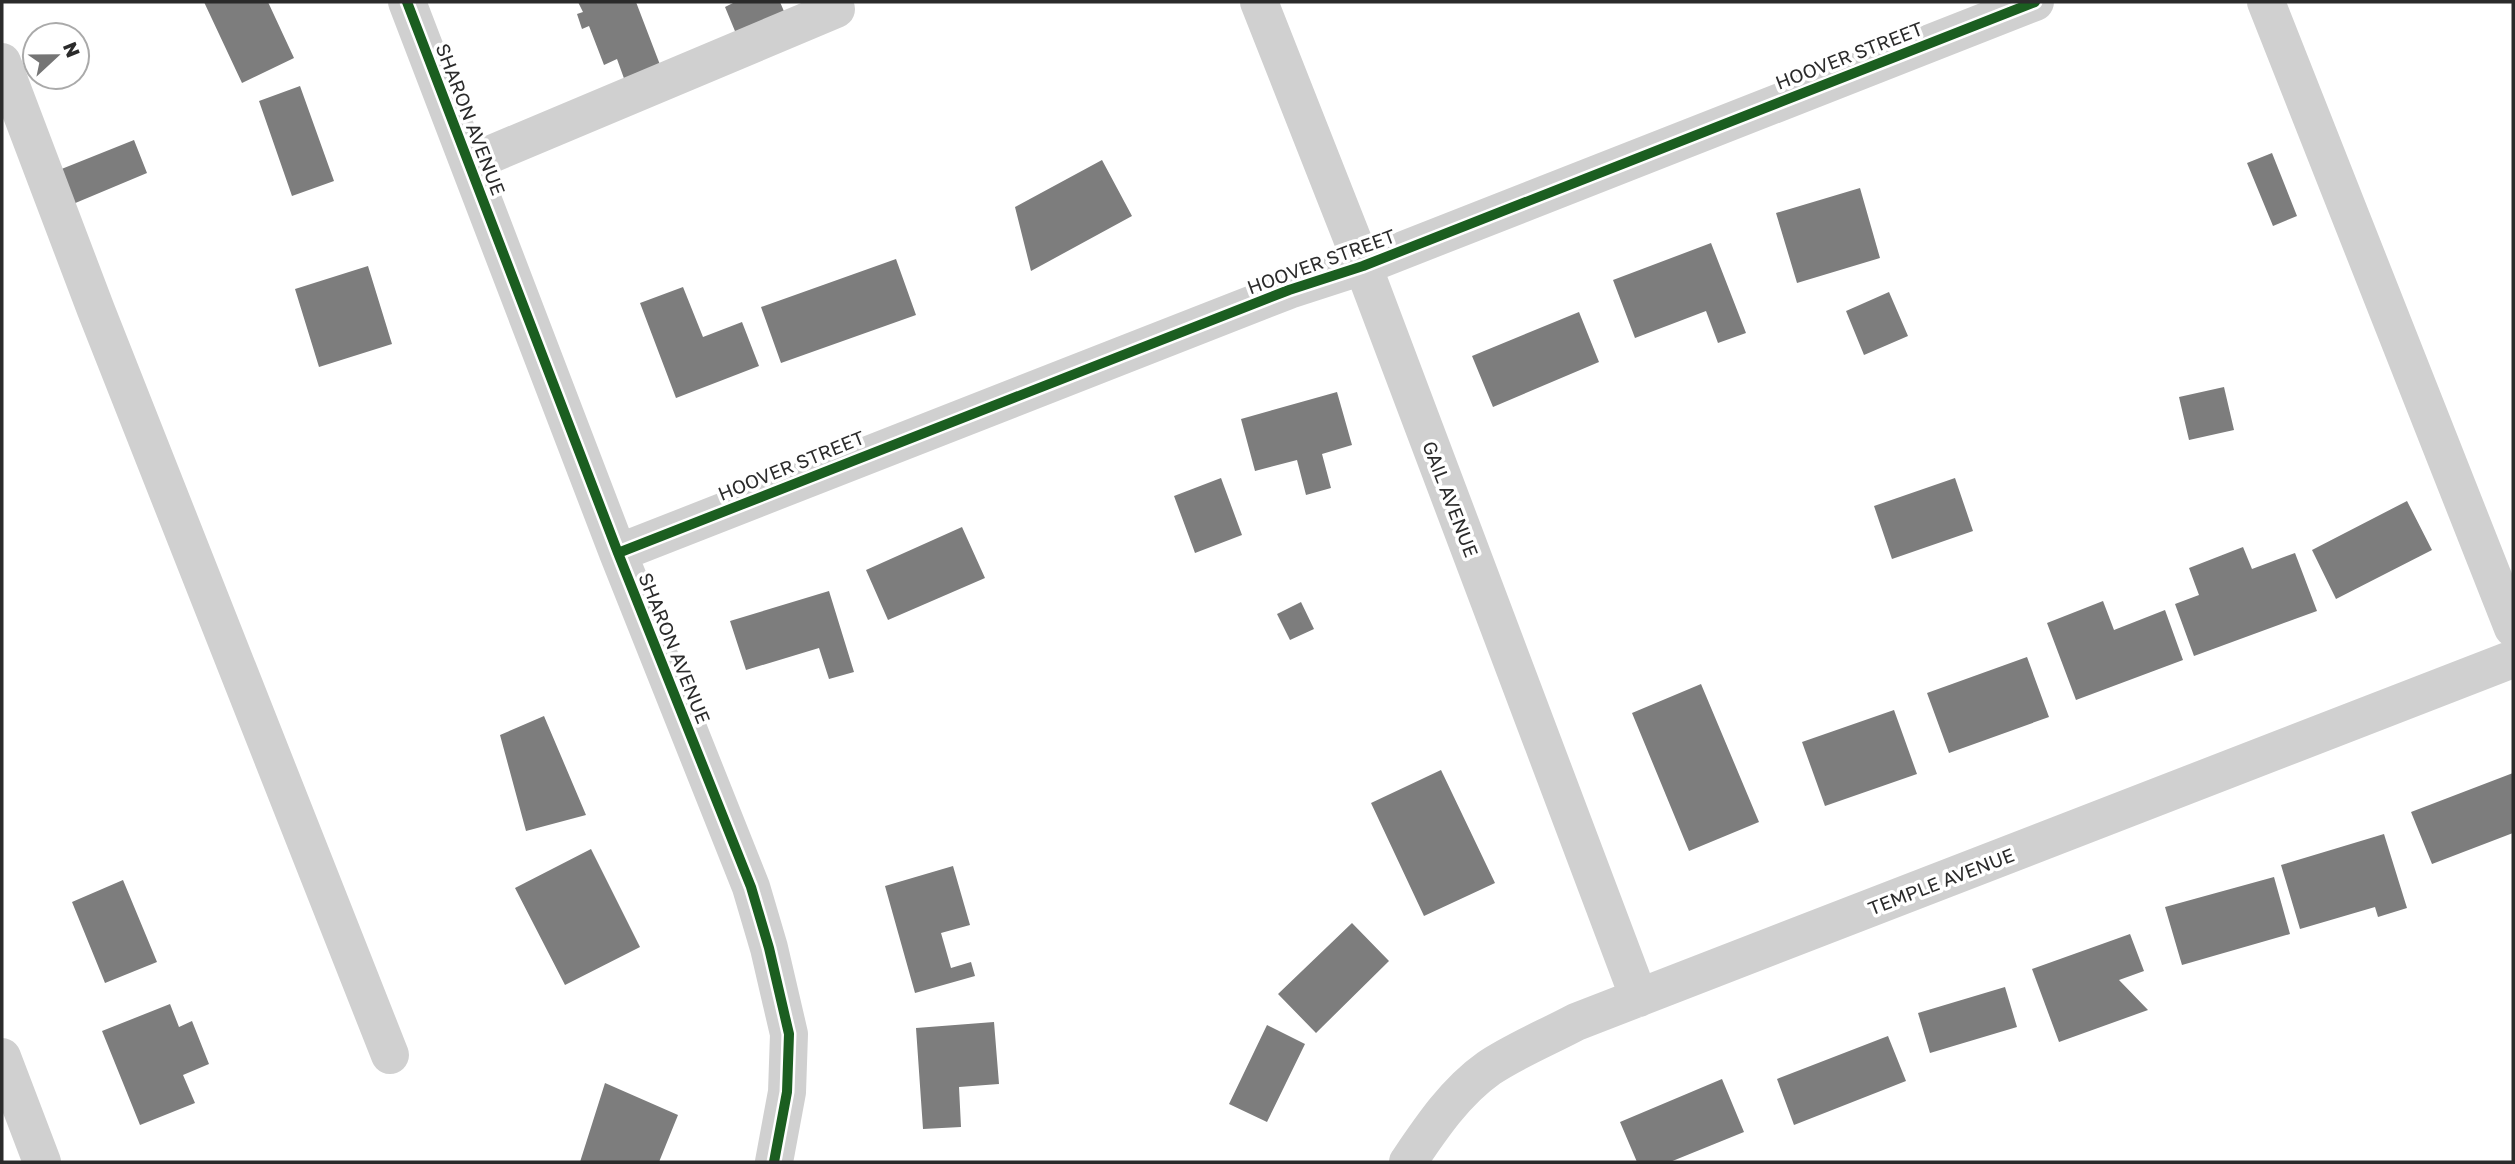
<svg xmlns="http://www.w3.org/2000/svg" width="2515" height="1164" font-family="'Golos Text',sans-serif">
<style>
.building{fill:#7d7d7d}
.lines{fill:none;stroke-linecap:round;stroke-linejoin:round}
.minor{stroke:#d0d0d0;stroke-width:38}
.cycleway-casing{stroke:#fff;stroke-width:15}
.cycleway{stroke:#1b5e20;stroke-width:10}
.labels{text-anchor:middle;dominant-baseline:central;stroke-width:7;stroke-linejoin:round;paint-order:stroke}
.street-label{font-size:19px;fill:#2b2b2b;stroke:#fff}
</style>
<rect width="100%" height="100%" fill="#fff"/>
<path class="building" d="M204,2H268L294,58L242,83Z
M578,2H636L662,70L626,84L617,59L604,65L589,26L582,29L577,14L583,12Z
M735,2H780L786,16L737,36L725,7Z
M300,86L334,181L292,196L259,101Z
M134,140L147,173L73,204L59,170Z
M2272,153L2297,216L2273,226L2247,163Z
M1102,160L1132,216L1031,271L1015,207Z
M1860,188L1880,258L1797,283L1776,213Z
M1711,243L1746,333L1718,343L1706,311L1635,338L1613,280Z
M896,259L916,315L781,363L761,307Z
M368,266L392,344L319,367L295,289Z
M683,287L703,337L742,322L759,366L676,398L640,303Z
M1889,292L1908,336L1864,355L1846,311Z
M1579,312L1599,362L1493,407L1472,356Z
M2224,387L2234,430L2189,440L2179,397Z
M1337,392L1352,445L1322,454L1331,488L1306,495L1297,460L1255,471L1241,419Z
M1221,478L1242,535L1195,553L1174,496Z
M1955,478L1973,531L1892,559L1874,506Z
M2407,501L2432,550L2336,599L2312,550Z
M962,527L985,578L888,620L866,570Z
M2243,547L2252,569L2295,553L2317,611L2194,656L2175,604L2199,595L2189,568Z
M829,591L854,672L829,679L819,648L746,670L730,621Z
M2103,601L2114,630L2165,610L2183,660L2076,700L2047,623Z
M1301,602L1314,629L1290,640L1277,614Z
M2027,657L2049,717L1949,753L1927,693Z
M1701,684L1759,822L1689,851L1632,713Z
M1894,710L1917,774L1825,806L1802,742Z
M544,716L586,815L526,831L500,735Z
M1441,770L1495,883L1424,916L1371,803Z
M2513,773V833L2432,864L2411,812Z
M2384,834L2407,908L2378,917L2375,907L2300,929L2281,865Z
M591,849L640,947L565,985L515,888Z
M953,866L970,925L941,933L951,968L971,962L975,976L915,993L885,886Z
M2274,877L2290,934L2182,965L2165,907Z
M123,880L157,962L105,983L72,902Z
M1352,923L1389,961L1316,1033L1278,994Z
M2130,934L2144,971L2119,980L2148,1010L2059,1042L2032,969Z
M2005,987L2017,1027L1930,1053L1918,1013Z
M170,1004L179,1027L192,1021L209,1064L183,1075L195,1103L140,1125L102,1031Z
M994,1022L999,1084L959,1087L961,1127L923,1129L916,1028Z
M1267,1025L1305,1044L1267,1122L1229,1104Z
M1888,1036L1906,1081L1794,1125L1777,1079Z
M1722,1079L1744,1132L1670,1162H1637L1620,1122Z
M605,1083L678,1115L659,1162H580Z"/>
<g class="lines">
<path class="minor" d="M407,2L618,553L751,887L769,948L789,1034L787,1092L774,1162
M1259,2L1363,266L1639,998
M2266,2L2513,628
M2,62L96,310L390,1055
M470,163L836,9L833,2
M618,553L1289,290L1363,266L2035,2
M2,1057L42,1162
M1408,1162C1431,1128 1455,1092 1489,1068C1516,1050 1548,1037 1576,1022L2513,659"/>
<g class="cycleway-casing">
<path id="cycleway" d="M407,2L618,553L751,887L769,948L789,1034L787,1092L774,1162
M618,553L1289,290L1363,266L2035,2"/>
</g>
<use href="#cycleway" class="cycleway"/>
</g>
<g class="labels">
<g class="street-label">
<text transform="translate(1849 55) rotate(-21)">HOOVER STREET</text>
<text transform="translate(471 119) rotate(69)">SHARON AVENUE</text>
<text transform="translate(1321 261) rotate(-20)">HOOVER STREET</text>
<text transform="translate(791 465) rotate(-22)">HOOVER STREET</text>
<text transform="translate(1451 499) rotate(69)">GAIL AVENUE</text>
<text transform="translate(675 648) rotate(68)">SHARON AVENUE</text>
<text transform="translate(1941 881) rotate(-21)">TEMPLE AVENUE</text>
</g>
</g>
<rect width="2515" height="1164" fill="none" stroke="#2b2b2b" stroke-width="7"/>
<g transform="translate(56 56) rotate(68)"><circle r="33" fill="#ffffff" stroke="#aaaaaa" stroke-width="2"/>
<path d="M0-5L12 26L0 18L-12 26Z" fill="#757575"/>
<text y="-10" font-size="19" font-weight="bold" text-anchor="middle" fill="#2b2b2b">N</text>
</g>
</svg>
